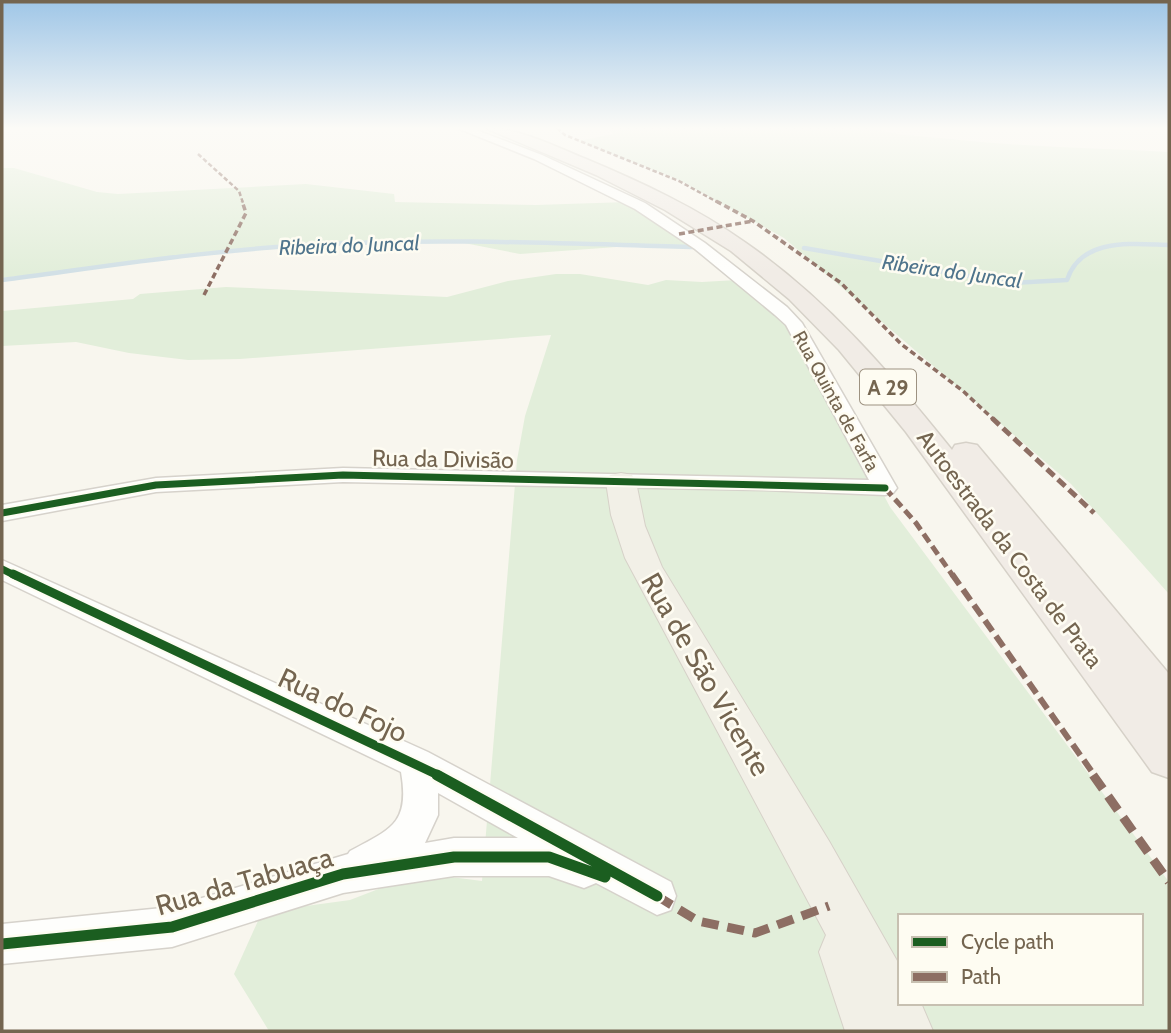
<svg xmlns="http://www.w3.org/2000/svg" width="1171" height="1033" font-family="Cabin,sans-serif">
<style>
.green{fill:#e2eeda;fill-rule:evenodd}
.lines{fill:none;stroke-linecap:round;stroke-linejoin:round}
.stream{stroke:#d2e0e6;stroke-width:4.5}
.minor-casing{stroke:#d6d2cb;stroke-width:3}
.major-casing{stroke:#d6d1c8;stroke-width:2}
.highway-casing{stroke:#d6d1c8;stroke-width:3}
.minor{fill:#fefefc;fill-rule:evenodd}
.major{fill:#f2f0e7;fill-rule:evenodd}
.highway{fill:#f1ece6;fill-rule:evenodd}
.quiet-far4{stroke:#8d6e63;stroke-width:2.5;stroke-dasharray:4.5 2.5;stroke-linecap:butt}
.quiet-far3{stroke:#8d6e63;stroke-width:3.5;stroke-dasharray:6 3.5;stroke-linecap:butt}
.quiet-far2{stroke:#8d6e63;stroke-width:5;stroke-dasharray:10 5;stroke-linecap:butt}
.quiet-far1{stroke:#8d6e63;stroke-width:6;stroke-dasharray:13 6;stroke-linecap:butt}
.quiet{stroke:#8d6e63;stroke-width:9;stroke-dasharray:17 9;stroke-linecap:butt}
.cycleway-far2-casing{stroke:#fefcf2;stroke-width:11}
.cycleway-far1-casing{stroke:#fefcf2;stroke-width:13}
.cycleway-casing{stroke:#fefcf2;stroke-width:16}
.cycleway-far2{stroke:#1b5e20;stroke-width:7}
.cycleway-far1{stroke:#1b5e20;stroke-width:9}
.cycleway{stroke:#1b5e20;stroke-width:11}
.labels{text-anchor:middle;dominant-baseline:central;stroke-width:5;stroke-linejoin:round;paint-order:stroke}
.far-street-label{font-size:19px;fill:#746550;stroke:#fefcf2}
.far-water-label{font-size:21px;font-style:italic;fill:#4f748c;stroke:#fefcf2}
.shield{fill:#fefcf2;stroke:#9d9281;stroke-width:2}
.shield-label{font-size:21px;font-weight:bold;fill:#746550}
.street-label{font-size:23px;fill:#746550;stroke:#fefcf2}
.near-street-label{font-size:28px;fill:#746550;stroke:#fefcf2}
</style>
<rect width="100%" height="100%" fill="#f8f6ee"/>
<path class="green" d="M609,128H871C898,136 923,136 950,139C1023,147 1096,148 1169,152V594L1071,484L784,238L677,179L578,141L613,134Z
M2,168H14L97,192L118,194L306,184L394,194L395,202L536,205L627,202L694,246L644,245L520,254L454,241L306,247L218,253L2,278Z
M556,274H580L648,285L666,280L702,282L737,280L781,315L839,410L890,507L1169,882V1031H269L234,974L262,912L350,900L420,873L482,881L517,460L525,416L551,335L240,359L188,360L129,353L76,342L2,346V311L133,299L140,294L226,287L447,297L508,281ZM900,916H1141V1003H900Z"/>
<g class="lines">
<path class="stream" d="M804,248L1010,283L1067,280C1081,237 1132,244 1169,245
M2,280C109,266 216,249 325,244C449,238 573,244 697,247"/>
<g class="minor-casing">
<path id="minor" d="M457,128H471L542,155L645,203L705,243L787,307L802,323L897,488L893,493L885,495L764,490L343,482L156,492L2,521V505L156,478L343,468L869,480L786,325L775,315L695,249L635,209L534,159Z
M2,560L428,752L671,882L676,896L671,910L657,915L596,883L584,888L549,876H454L343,893L172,947L2,964V924L172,907L348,854L350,851C391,829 410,824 401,772L2,580ZM438,793L518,838H454L425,843L438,815Z"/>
</g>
<g class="major-casing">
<path id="major" d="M621,473L632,475L636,482L645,526L662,567L829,841L900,966V1003H921L933,1031H845L819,952L826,935L625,558L611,515L606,482L610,475Z"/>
</g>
<g class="highway-casing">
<path id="highway" d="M485,128C520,128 554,146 586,159C641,182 697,208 746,243C827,299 891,374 952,450L955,445L966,443L977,445L1169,674V778L1152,772L906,432L839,350L789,299L731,251L665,210L596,175Z"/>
</g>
<use href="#minor" class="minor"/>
<use href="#major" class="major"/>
<use href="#highway" class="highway"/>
<path class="quiet-far4" d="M557,128L565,135L679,181L719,203
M198,154L239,191L243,203"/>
<path class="quiet-far3" d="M716,201L753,221L841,283L901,344L963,391L993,419
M679,234L753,221
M204,295L246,213L242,201"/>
<path class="quiet-far2" d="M992,418L1094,513
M885,488L916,523L953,576"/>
<path class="quiet-far1" d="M952,574L1095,776"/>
<path class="quiet" d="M1093,775L1169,882
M657,896L698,921L755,933L829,906"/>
<g class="cycleway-far2-casing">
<path id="cycleway-far2" d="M2,513L156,485L343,475L885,488
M2,569L16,576"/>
</g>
<g class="cycleway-far1-casing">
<path id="cycleway-far1" d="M13,574L440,776"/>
</g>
<g class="cycleway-casing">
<path id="cycleway" d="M437,775L657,896
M2,944L172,927L343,874L454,857H549L605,877"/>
</g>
<use href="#cycleway-far2" class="cycleway-far2"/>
<use href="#cycleway-far1" class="cycleway-far1"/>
<use href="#cycleway" class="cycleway"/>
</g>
<linearGradient id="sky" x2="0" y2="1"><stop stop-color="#9fc6e7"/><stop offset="0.47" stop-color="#fcfbf7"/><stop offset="1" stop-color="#fcfbf7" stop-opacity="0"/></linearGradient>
<rect width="1171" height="273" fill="url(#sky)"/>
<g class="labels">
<g class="far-street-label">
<text transform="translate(836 401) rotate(61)">Rua Quinta de Farfa</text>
</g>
<g class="far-water-label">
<text transform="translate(349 245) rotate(-2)">Ribeira do Juncal</text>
<text transform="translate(952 271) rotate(8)">Ribeira do Juncal</text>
</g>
<rect class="shield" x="860" y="369.5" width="56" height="35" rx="5"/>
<g class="shield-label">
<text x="888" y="387">A 29</text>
</g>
<g class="street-label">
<text transform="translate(443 459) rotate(1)">Rua da Divisão</text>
<text transform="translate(1010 549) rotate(53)">Autoestrada da Costa de Prata</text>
</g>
<g class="near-street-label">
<text transform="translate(706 674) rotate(60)">Rua de São Vicente</text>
<text transform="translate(343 705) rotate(25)">Rua do Fojo</text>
<text transform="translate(244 881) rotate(-16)">Rua da Tabuaça</text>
</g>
</g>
<rect width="1171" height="1033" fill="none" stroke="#746550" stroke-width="7"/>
<rect x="898" y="914" width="245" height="91" fill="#fefcf2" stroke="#c7c0b1" stroke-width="2"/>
<rect x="912" y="937" width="35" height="10" fill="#1b5e20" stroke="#c7c0b1" stroke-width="2"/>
<text x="961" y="949" font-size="21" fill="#746550">Cycle path</text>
<rect x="912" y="972" width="35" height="10" fill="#8d6e63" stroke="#c7c0b1" stroke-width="2"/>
<text x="961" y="984" font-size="21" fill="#746550">Path</text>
</svg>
